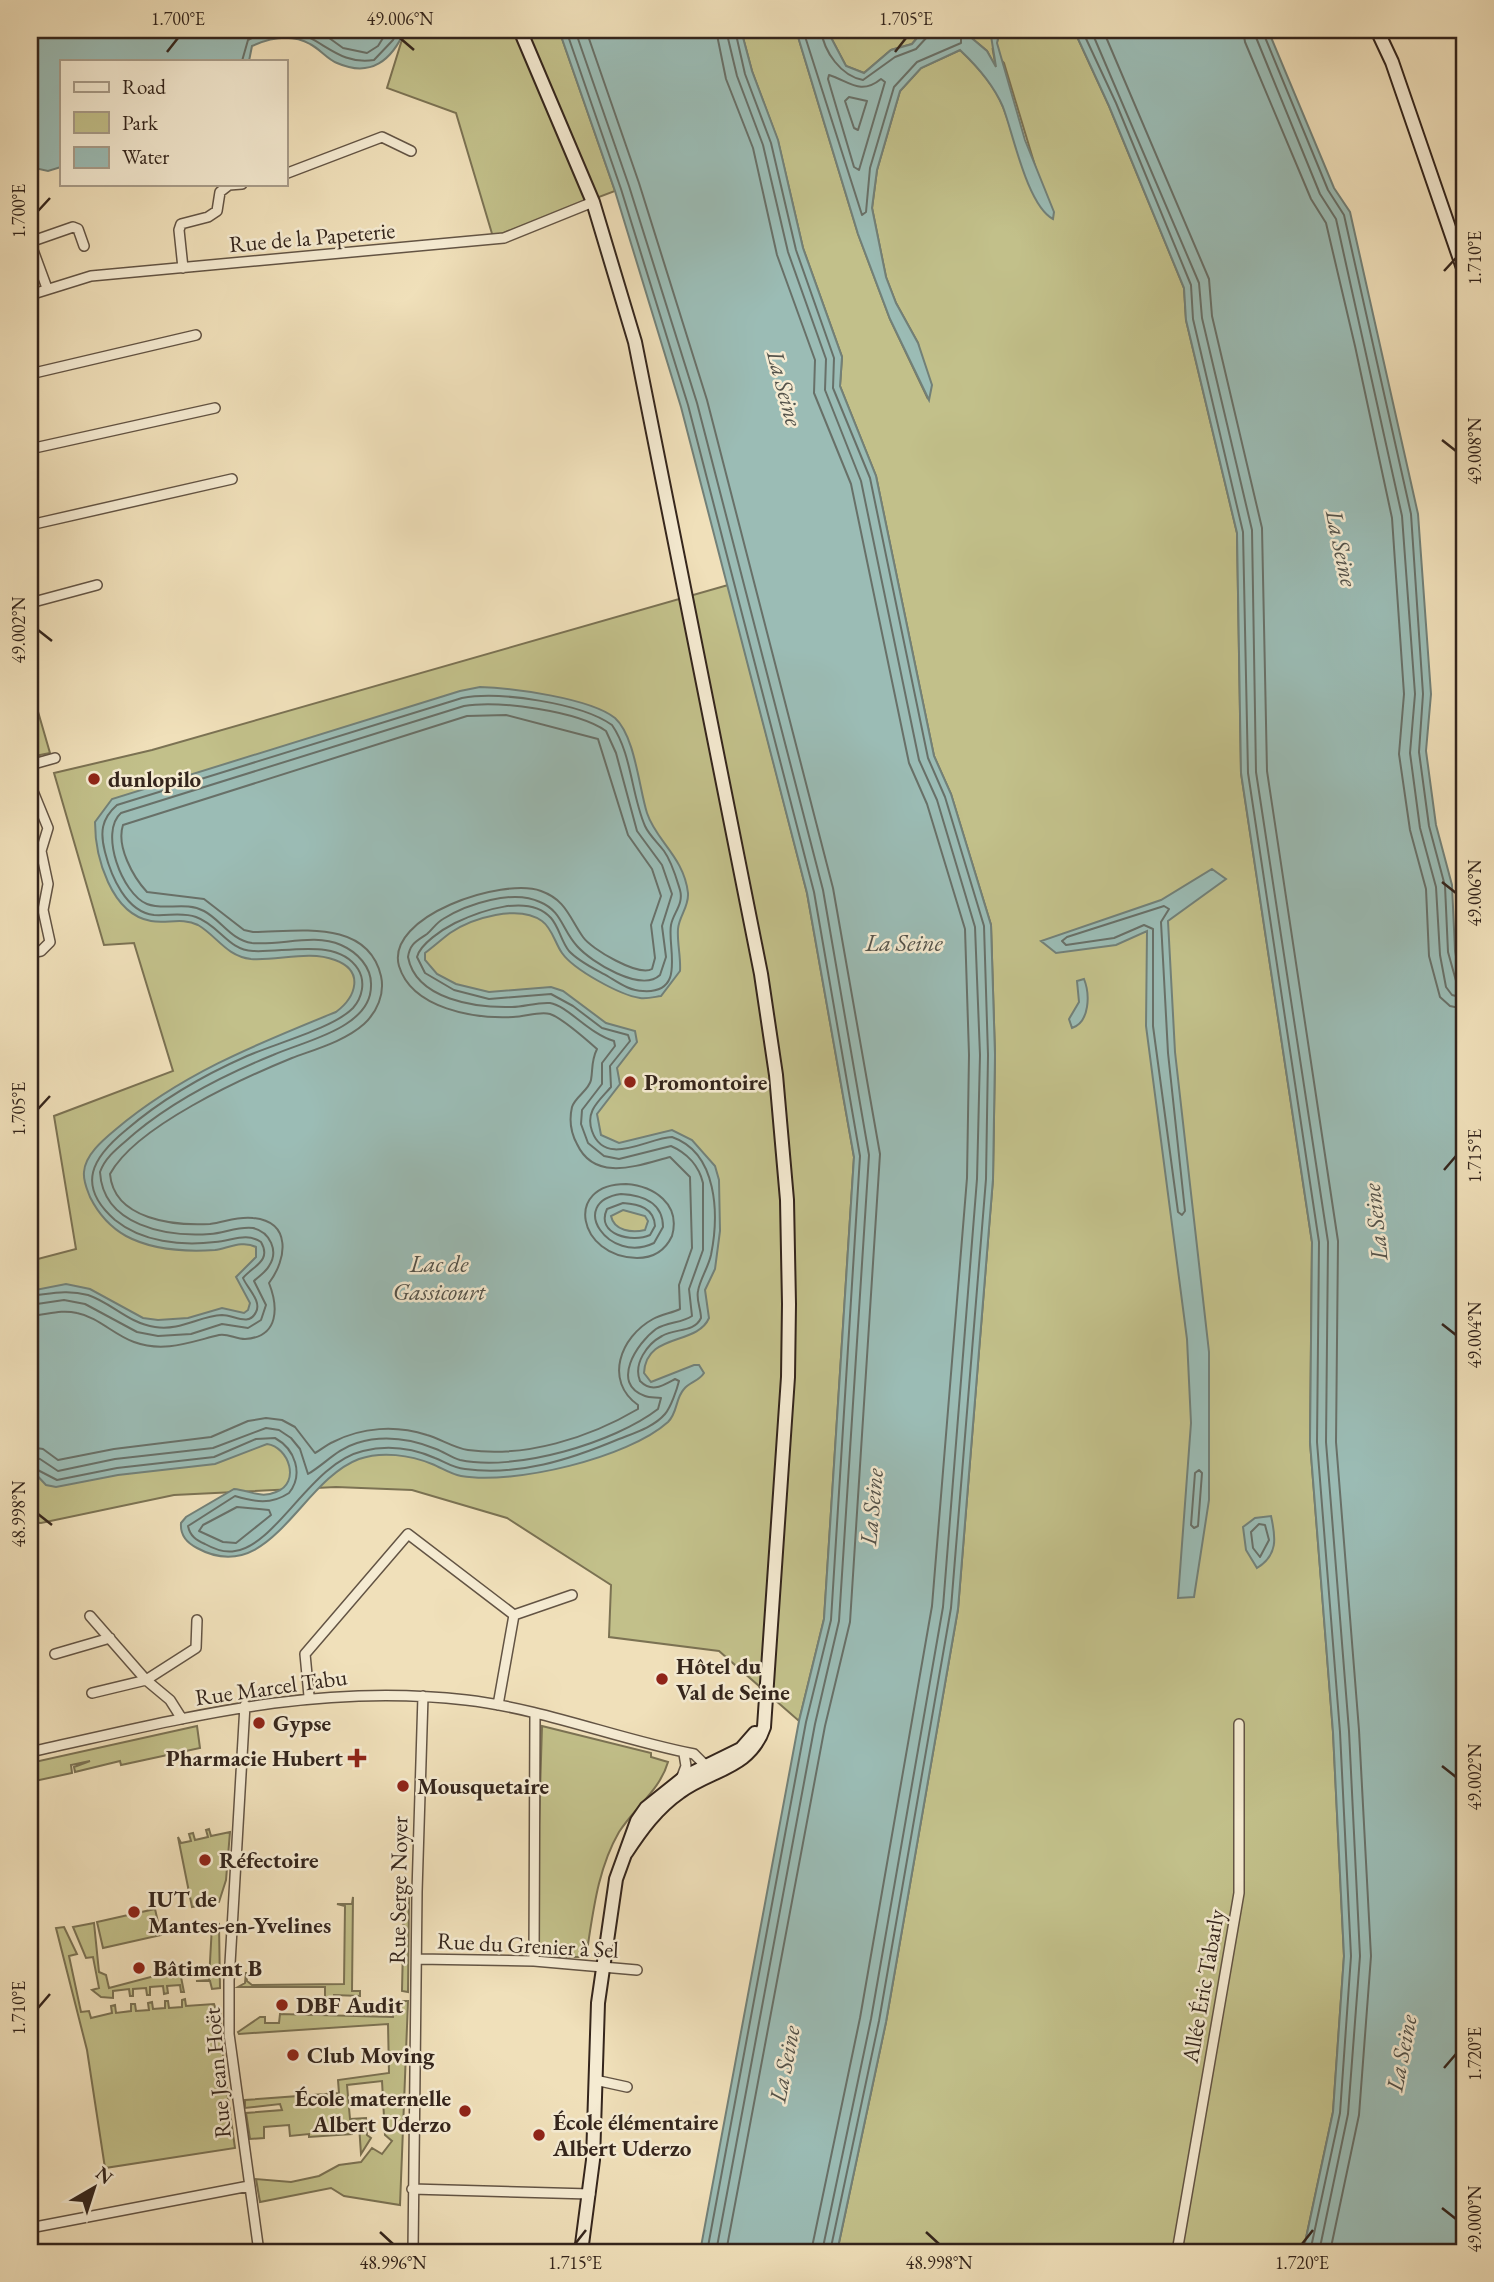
<svg xmlns="http://www.w3.org/2000/svg" width="1494" height="2282" font-family="'EB Garamond',serif">
<style>
.green{fill:#c2c08a;stroke:#7b7253;stroke-width:2}
.water{fill:#9bbcb5;stroke:#728078;stroke-width:2;fill-rule:evenodd}
.lines{fill:none;stroke-linecap:round;stroke-linejoin:round}
.shore{stroke:#687068;stroke-width:2}
.minor-casing{stroke:#635444;stroke-width:12}
.secondary-casing{stroke:#34251c;stroke-width:16}
.minor{stroke:#f5ebd2;stroke-width:9}
.secondary{stroke:#f5ebd2;stroke-width:12}
.ticks{fill:none;stroke:#34251c;stroke-width:2.5}
.poi-dot{fill:#8f2418;stroke:#f5ebd2;stroke-width:2.5}
.labels{text-anchor:middle;dominant-baseline:central;stroke-width:5;stroke-linejoin:round;paint-order:stroke}
.street-label{font-size:23px;fill:#34251c;stroke:#f5ebd2}
.poi-label{font-size:23px;font-weight:bold;fill:#34251c;stroke:#f5ebd2;text-anchor:start}
.water-label{font-size:24px;font-style:italic;fill:#53524a;stroke:#f5ebd2}
.neatline{fill:none;stroke:#34251c;stroke-width:2.5}
.ticks-label{font-size:18px;text-anchor:middle;fill:#34251c}
</style>
<rect width="100%" height="100%" fill="#f0e0ba"/>
<filter id="stains"><feTurbulence type="fractalNoise" baseFrequency=".00286" numOctaves="4"/><feColorMatrix values="0 0 0 0 .2 0 0 0 0 .09 0 0 0 0 .02 0 0 0 .5 -.17"/></filter>
<radialGradient id="worn" r=".72"><stop offset=".6" stop-color="#630" stop-opacity="0"/><stop offset="1" stop-color="#630" stop-opacity=".3"/></radialGradient>
<path class="green" d="M405,30H559L615,191L493,237L456,113L387,88Z
M741,30H796L858,234L890,319L928,399L918,343L896,303L886,277L872,208L877,170L900,91L921,68L960,50C976,65 995,86 1003,107C1013,133 1019,159 1030,185L1036,169L1004,63L993,51L996,68L987,51L968,35V30H994L992,36L997,42L1000,30H1074L1109,106L1184,288L1186,320L1237,533L1241,773L1312,1242L1310,1442L1333,1732L1344,1956L1333,2112L1303,2252H837L886,2022L958,1609L993,1179L995,1055L991,925L951,794L934,756L876,476L840,386L842,357L803,248L778,141L752,71Z
M827,30H933L922,32L912,44L891,50L864,73L846,66Z
M728,585L807,893L854,1157L824,1619L799,1721L719,1651L609,1637L611,1585L507,1518L412,1490L336,1487L174,1495L41,1523L30,1522V1261L76,1249L54,1116L173,1071L134,943L104,945L54,773L152,750Z
M30,684L50,753L30,757Z
M197,1726L200,1748L121,1765L120,1761L75,1772L74,1767L90,1761L71,1765L72,1773L30,1782V1763Z
M542,1726L651,1753V1757L668,1762C660,1790 635,1807 619,1832C597,1870 593,1914 586,1957H535Z
M209,1829L211,1836L230,1832L226,1880L219,1902L192,1907L178,1837L181,1843L191,1841L189,1834L193,1833L195,1840L208,1837L206,1830Z
M353,1897L352,1991H360V1996L334,1995L333,2003H325V1987H238L245,1983L246,1972L247,1981L252,1985L344,1984L345,1906L337,1904H352Z
M399,1897L409,1898L408,1992L402,1991L404,1900H396Z
M155,1909L161,1935L103,1948L97,1922Z
M94,1923L99,1972L106,1975L109,1988L162,1974L172,1977L179,1967L184,1992H181L180,1985L167,1986L168,1993L164,1994L163,1986L150,1987V1995H147L146,1988L133,1989V1996H130L129,1989L113,1991V1998L101,1997L92,1990L99,1988L93,1957L86,1958L73,1927Z
M219,1924L220,1988L212,1989L210,1981H196L209,1980L212,1925Z
M64,1927L77,1954L69,1956L81,2012L89,2011L91,2018L112,2013L111,2006L115,2005L116,2013L131,2011V2004H135L136,2011L149,2010L148,2003L152,2002L153,2009L165,2008V2001H168L169,2008L182,2007V2000L185,1999L186,2006L214,2004L215,2007H220L224,2069L235,2148L105,2168L87,2050L56,1928Z
M401,2001H408L400,2205L344,2196L331,2188L260,2202L256,2179L291,2182L319,2176L339,2165L361,2162L372,2148L382,2154L392,2141L385,2135L382,2081L347,2085L350,2119L366,2118L367,2135L371,2138L361,2154L359,2125L352,2126V2134L309,2137V2134L290,2136L289,2125L264,2127V2138L250,2139L246,2113L282,2110L280,2104L245,2108V2100L339,2093L338,2080L389,2073L388,2024L239,2034L238,2032L260,2017H265V2023H279L280,2014L393,2017L394,2008L401,2009Z"/>
<path class="water" d="M30,30H405C392,60 371,78 337,63C327,59 320,49 310,44C292,34 270,38 252,46L249,61H61V167L48,171L30,167Z
M559,30H741L752,71L778,140L803,248L842,357L840,386L876,476L934,756L951,794L991,925L995,1055L993,1179L958,1609L886,2022L837,2252H700L799,1721L824,1619L854,1157L807,893L681,407L615,191Z
M796,30H827L846,66L864,73L891,50L912,44L922,32L968,30V35L987,51L996,67L991,36L994,30H1000L997,43L1025,140L1054,212L1053,219C1027,205 1013,133 1003,107C994,86 976,65 960,50L921,68L900,91L877,170L872,208L886,277L896,303L918,343L932,385L929,400L890,319L858,234Z
M1074,30H1268L1334,188L1350,212L1418,514L1431,694L1426,751L1436,825L1452,885L1455,951L1464,1000V2252H1303L1333,2112L1344,1956L1333,1732L1310,1442L1312,1242L1241,773L1237,533L1186,320L1184,288L1109,106Z
M480,687C512,688 590,698 615,718C635,736 639,788 647,813C656,841 684,857 688,893C689,907 679,916 678,929C677,943 681,957 680,971L661,996C654,997 647,999 640,998C620,995 574,970 562,953C555,943 552,928 542,921C519,904 472,918 450,933C442,939 433,947 425,953V960L437,974L456,984L489,992L551,987L563,991L606,1023L635,1031L637,1042L617,1068L620,1084L597,1114L601,1135L619,1143L672,1130L692,1140L715,1166L719,1180L720,1231L715,1269L705,1290L709,1318C697,1346 646,1332 644,1373L651,1382L694,1365H699L704,1373C699,1381 690,1382 684,1389C675,1399 678,1412 668,1422C628,1458 514,1485 461,1476C450,1474 442,1468 432,1464C410,1455 382,1451 359,1459C300,1481 270,1588 197,1548C187,1543 180,1535 181,1523L186,1517L234,1489C249,1490 260,1499 276,1492C301,1483 289,1447 267,1444L215,1464L118,1475L56,1487L46,1485L30,1468V1291L66,1284L90,1289L143,1318L158,1320L188,1318L222,1308L244,1313L248,1310L250,1303L236,1277L256,1257V1247C243,1240 228,1248 215,1250C185,1252 152,1250 126,1236C110,1227 98,1213 90,1197C87,1189 83,1181 84,1172C85,1155 103,1140 115,1130C181,1074 257,1044 336,1012C356,997 365,971 335,960C309,950 278,961 251,959C226,956 217,936 198,925C182,917 167,924 151,921C111,914 95,857 95,822L112,799L460,691ZM623,1210L645,1216L648,1221L645,1230C632,1233 614,1231 611,1216Z
M1212,869L1226,879L1168,921L1175,1052L1209,1352V1500L1194,1597L1178,1598L1191,1423L1187,1339L1146,1026L1147,931L1116,945L1056,953L1041,941L1161,900Z
M1084,979C1090,994 1090,1022 1072,1028L1069,1019L1079,1002L1077,981Z
M1271,1516C1276,1538 1278,1555 1257,1568L1246,1550L1243,1527L1255,1518Z"/>
<g class="lines">
<path class="shore" d="M318,30L343,48L367,53L378,46L388,30
M566,30L621,189L688,405L814,892L860,1156L831,1620L806,1722L707,2252
M575,30L629,186L697,403L823,890L869,1155L839,1621L815,1724L716,2252
M586,30L639,183L707,400L833,888L880,1154L850,1622L825,1726L726,2252
M716,30L726,79L753,148L777,255L815,360L814,393L851,484L909,763L927,804L965,929L969,1055L967,1178L932,1606L860,2018L811,2252
M726,30L737,76L763,145L788,252L826,359L825,390L861,481L919,760L937,800L975,927L980,1055L977,1179L943,1607L871,2019L822,2252
M735,30L745,74L771,143L796,250L834,358L833,388L870,478L928,758L945,797L984,926L988,1055L986,1179L951,1608L879,2021L830,2252
M803,30L862,215L866,212L870,168L894,87L917,62L961,43V30
M821,30C824,52 841,76 863,80L895,57L916,49L928,36L929,30
M1082,30L1116,103L1191,285L1193,319L1243,532L1248,773L1319,1242L1317,1442L1340,1732L1351,1956L1340,2113L1310,2252
M1091,30L1199,283L1202,318L1252,530L1256,772L1328,1242L1326,1442L1349,1731L1360,1956L1348,2114L1319,2252
M1103,30L1209,279L1212,316L1262,528L1267,771L1338,1241L1336,1442L1359,1730L1371,1956L1359,2115L1330,2252
M1243,30L1245,42L1311,199L1326,223L1355,346L1392,518L1404,694L1399,754L1410,830L1426,889L1429,956L1440,997L1450,1006L1464,1009
M1253,30L1320,194L1336,219L1402,516L1415,694L1410,753L1420,828L1436,887L1440,955L1446,987L1452,995L1464,998
M1262,30L1328,190L1344,215L1411,514L1423,694L1419,752L1429,826L1445,886L1448,952L1458,988L1464,989
M242,61L248,40C313,9 323,68 374,60L393,40L398,30
M829,75C849,81 860,96 881,79L885,82L859,170L854,167L828,79Z
M849,97L867,101L858,130L854,128L845,101Z
M1164,906L1169,909L1161,922L1168,1053L1185,1211L1182,1215L1178,1212L1153,1026V929L1144,925L1114,938L1066,945L1062,941L1067,937Z
M626,1184C654,1186 681,1204 672,1236C665,1251 654,1258 637,1258C578,1257 563,1184 626,1184Z
M621,1194C643,1195 663,1203 663,1227L654,1243C609,1265 566,1202 621,1194Z
M623,1203C639,1204 654,1208 655,1226L650,1235C633,1243 595,1235 607,1209Z
M30,1296C50,1294 66,1289 88,1295C112,1303 128,1323 155,1327C181,1331 199,1316 222,1315C234,1315 249,1327 256,1312C262,1301 247,1288 243,1278C253,1266 272,1261 261,1242C246,1232 232,1241 215,1242C181,1246 142,1242 115,1220C75,1185 93,1157 126,1130C162,1099 204,1075 247,1056C274,1044 334,1028 353,1008C362,998 366,982 358,969C338,937 285,953 253,951C228,950 219,925 196,917C182,912 169,916 154,915C126,912 111,876 105,852C100,833 101,819 117,805L462,698C499,691 581,703 612,725C632,754 631,794 645,826C649,835 658,843 664,851C672,862 676,877 680,890C684,904 673,913 671,925C667,947 687,994 643,991C630,991 619,983 609,977C595,969 579,962 569,951C561,941 559,927 551,918C529,893 480,911 455,923C443,929 420,944 417,957L425,973L454,990L489,999L551,994L573,1006L602,1028L628,1035L630,1041L610,1066L611,1087C599,1101 585,1111 592,1131C605,1168 647,1138 672,1137C718,1153 719,1215 711,1255C708,1268 700,1279 698,1291C696,1300 701,1309 701,1318C694,1333 675,1328 662,1336C647,1344 633,1364 640,1381C652,1393 662,1386 675,1379L679,1381C677,1389 671,1407 665,1414C654,1427 634,1433 619,1439C569,1460 519,1476 465,1469C453,1468 445,1462 435,1458C412,1448 387,1445 363,1451C311,1463 277,1545 235,1551C225,1553 214,1549 205,1544C196,1540 190,1536 188,1526L235,1496C255,1502 271,1505 289,1493C304,1474 295,1449 275,1438L256,1439L214,1457L117,1468L57,1480L30,1466
M30,1305L64,1300L85,1304L137,1332L158,1336L191,1334L222,1324L248,1328L261,1320L266,1305L254,1281C259,1276 266,1272 269,1266C279,1251 270,1232 253,1228C239,1226 224,1233 210,1234C167,1237 103,1226 100,1172C106,1155 122,1145 135,1133C176,1099 224,1075 273,1055C296,1045 325,1038 346,1024C360,1015 371,1002 371,986C372,967 357,952 341,945C314,933 280,946 252,943C231,940 221,920 204,911C185,901 165,911 147,904C122,894 99,832 121,813L464,706C498,700 578,711 606,731L616,753L637,831L662,865L672,894L662,926L666,957L660,975C641,993 591,962 577,946C562,930 562,911 540,902C513,889 467,904 443,919C436,923 433,929 427,934C417,941 410,943 408,957C416,1000 477,1008 512,1007C524,1007 537,1002 550,1003C568,1006 589,1034 614,1041L615,1046L602,1063V1084L582,1110L581,1124L588,1143L604,1156L619,1159L671,1146C687,1153 699,1166 703,1183V1250L689,1289L692,1316C682,1323 667,1322 656,1329C637,1343 610,1384 645,1396C650,1398 656,1397 661,1398L658,1409C614,1443 515,1472 460,1460C452,1458 444,1452 436,1449C411,1439 383,1435 357,1443C337,1449 325,1464 308,1474L300,1449L291,1438L279,1430L266,1428L213,1448L115,1459L58,1471L40,1459L30,1457
M30,1316C47,1315 60,1309 77,1313C98,1317 114,1335 134,1342C164,1353 190,1342 219,1335C227,1333 236,1339 245,1339C280,1337 278,1306 269,1283C287,1259 292,1222 253,1218C238,1216 225,1222 210,1224C175,1226 114,1220 110,1174C136,1126 243,1078 292,1058C316,1049 345,1041 364,1024C377,1012 385,994 381,976C367,918 297,932 253,932L244,930L204,899L147,892C133,877 116,846 123,825L467,716L506,715L598,739L628,835L652,869L661,896L651,925L655,958L652,969C639,977 591,949 583,937C569,917 566,900 541,891C503,877 385,916 399,966C412,1009 475,1019 513,1017C525,1017 539,1011 550,1014C562,1018 588,1041 597,1049C591,1061 593,1069 591,1080C589,1090 575,1097 572,1107C569,1120 571,1133 577,1144C595,1183 639,1165 670,1157L690,1177L692,1248L679,1285L680,1309C672,1313 662,1314 653,1319C620,1337 604,1381 638,1405V1409C589,1438 525,1458 468,1450C454,1448 441,1439 427,1435C396,1425 362,1427 333,1442C326,1445 321,1450 315,1453L295,1427L282,1420L266,1418L248,1421L211,1437L114,1449L58,1460L43,1449L30,1447
M1199,1470L1202,1473L1198,1526L1194,1528L1191,1525L1195,1473Z
M237,1507L269,1510L271,1515L236,1543L223,1542L199,1531L203,1525Z
M1259,1524L1265,1525L1269,1540L1260,1557L1253,1548L1251,1532Z"/>
<g class="minor-casing">
<path id="minor" d="M285,174L382,137L411,151
M30,242L73,227L78,229L84,246
M30,242L47,288
M183,268L179,230L181,224L208,217L217,211L220,192L229,185L242,184
M30,295L91,276L504,238L593,202
M30,374L196,335
M30,449L215,408
M30,525L232,479
M30,603L97,585
M30,765L55,758
M30,784L48,828L41,851L48,884L43,910L50,942L41,951L30,953
M514,1615L572,1595
M90,1616L146,1680L170,1700L182,1719
M55,1654L110,1638
M92,1693L146,1680L196,1648L197,1620
M309,1696L305,1654L408,1534L514,1615L498,1705
M245,1705L229,1981V2034L259,2252
M30,1752C178,1720 312,1682 466,1700C544,1709 617,1739 694,1754L709,1769
M681,1779L686,1766L684,1754
M417,1959L534,1961L637,1970
M534,1961L535,1713
M595,2080L627,2087
M412,2189L590,2194
M30,2228L249,2186
M413,2252L417,1892L423,1696
M1177,2252L1239,1893V1724"/>
</g>
<g class="secondary-casing">
<path id="secondary" d="M520,30L593,202L635,342L761,974L776,1075L787,1200L789,1304L788,1377L764,1727C750,1769 711,1769 680,1792C657,1808 641,1830 626,1853
M1377,30L1392,62L1464,271
M581,2252L593,2160L598,2003L616,1879L637,1821L646,1808L686,1776L741,1749L755,1733"/>
</g>
<use href="#minor" class="minor"/>
<use href="#secondary" class="secondary"/>
</g>
<path class="ticks" d="M400,38L414,50M167,52L178,38M895,52L906,38M38,211L50,198M1444,271L1456,258M1442,440L1456,451M38,630L52,641M1442,882L1456,893M38,1109L50,1096M1444,1170L1456,1156M1442,1324L1456,1335M38,1514L52,1525M1442,1766L1456,1777M38,2008L50,1994M1444,2068L1456,2054M1442,2208L1456,2219M380,2232L393,2244M926,2232L939,2244M575,2244L586,2230M1302,2244L1313,2230"/>
<g class="poi-dot">
<circle cx="94" cy="779" r="7"/>
<circle cx="630" cy="1082" r="7"/>
<circle cx="662" cy="1679" r="7"/>
<circle cx="259" cy="1723" r="7"/>
<path d="M353.5 1747.5h7v7h7v7h-7v7h-7v-7h-7v-7h7z"/>
<circle cx="403" cy="1786" r="7"/>
<circle cx="205" cy="1860" r="7"/>
<circle cx="134" cy="1912" r="7"/>
<circle cx="139" cy="1968" r="7"/>
<circle cx="282" cy="2005" r="7"/>
<circle cx="293" cy="2055" r="7"/>
<circle cx="465" cy="2111" r="7"/>
<circle cx="539" cy="2135" r="7"/>
</g>
<g class="labels">
<g class="street-label">
<text transform="translate(312 237) rotate(-5)">Rue de la Papeterie</text>
<text transform="translate(271 1687) rotate(-8)">Rue Marcel Tabu</text>
<text transform="translate(398 1890) rotate(-89)">Rue Serge Noyer</text>
<text transform="translate(528 1945) rotate(3)">Rue du Grenier à Sel</text>
<text transform="translate(1203 1986) rotate(-80)">Allée Éric Tabarly</text>
<text transform="translate(217 2073) rotate(-95)">Rue Jean Hoët</text>
</g>
<g class="poi-label">
<text x="108" y="779">dunlopilo</text>
<text x="644" y="1082">Promontoire</text>
<text x="676" y="1666">Hôtel du<tspan x="676" dy="26">Val de Seine</tspan></text>
<text x="273" y="1723">Gypse</text>
<text x="343" y="1758" text-anchor="end">Pharmacie Hubert</text>
<text x="417" y="1786">Mousquetaire</text>
<text x="219" y="1860">Réfectoire</text>
<text x="148" y="1899">IUT de<tspan x="148" dy="26">Mantes-en-Yvelines</tspan></text>
<text x="153" y="1968">Bâtiment B</text>
<text x="296" y="2005">DBF Audit</text>
<text x="307" y="2055">Club Moving</text>
<text x="451" y="2098" text-anchor="end">École maternelle<tspan x="451" dy="26">Albert Uderzo</tspan></text>
<text x="553" y="2122">École élémentaire<tspan x="553" dy="26">Albert Uderzo</tspan></text>
</g>
<g class="water-label">
<text transform="translate(785 388) rotate(75)">La Seine</text>
<text transform="translate(1342 548) rotate(78)">La Seine</text>
<text x="904" y="942">La Seine</text>
<text transform="translate(1375 1222) rotate(-96)">La Seine</text>
<text x="439" y="1263">Lac de<tspan x="439" dy="28">Gassicourt</tspan></text>
<text transform="translate(871 1507) rotate(-85)">La Seine</text>
<text transform="translate(1401 2053) rotate(-79)">La Seine</text>
<text transform="translate(784 2064) rotate(-79)">La Seine</text>
</g>
</g>
<rect width="1494" height="2282" fill="none" stroke="#f0e0ba" stroke-width="77"/>
<rect x="60" y="60" width="228" height="126" fill="#f5ebd2" stroke="#a89c89" stroke-width="2"/>
<rect x="74" y="82" width="35" height="10" fill="#f5ebd2" stroke="#a89c89" stroke-width="2"/>
<text x="122" y="94" font-size="21" fill="#34251c">Road</text>
<rect x="74" y="112" width="35" height="21" fill="#c2c08a" stroke="#a89c89" stroke-width="2"/>
<text x="122" y="130" font-size="21" fill="#34251c">Park</text>
<rect x="74" y="147" width="35" height="21" fill="#9bbcb5" stroke="#a89c89" stroke-width="2"/>
<text x="122" y="164" font-size="21" fill="#34251c">Water</text>
<g transform="translate(94 2188) rotate(39)" stroke="#f5ebd2" stroke-width="5" paint-order="stroke">
<path d="M0-5L12 26L0 18L-12 26Z" fill="#34251c"/>
<text y="-10" font-size="19" font-weight="bold" text-anchor="middle" fill="#34251c">N</text>
</g>
<rect x="38" y="38" width="1418" height="2206" class="neatline"/>
<g class="ticks-label">
<text x="178" y="25">1.700°E</text>
<text x="400" y="25">49.006°N</text>
<text x="906" y="25">1.705°E</text>
<text transform="translate(19 211) rotate(-90)" y="6">1.700°E</text>
<text transform="translate(1475 258) rotate(-90)" y="6">1.710°E</text>
<text transform="translate(1475 451) rotate(-90)" y="6">49.008°N</text>
<text transform="translate(19 630) rotate(-90)" y="6">49.002°N</text>
<text transform="translate(1475 893) rotate(-90)" y="6">49.006°N</text>
<text transform="translate(19 1109) rotate(-90)" y="6">1.705°E</text>
<text transform="translate(1475 1156) rotate(-90)" y="6">1.715°E</text>
<text transform="translate(1475 1335) rotate(-90)" y="6">49.004°N</text>
<text transform="translate(19 1514) rotate(-90)" y="6">48.998°N</text>
<text transform="translate(1475 1777) rotate(-90)" y="6">49.002°N</text>
<text transform="translate(19 2008) rotate(-90)" y="6">1.710°E</text>
<text transform="translate(1475 2054) rotate(-90)" y="6">1.720°E</text>
<text transform="translate(1475 2219) rotate(-90)" y="6">49.000°N</text>
<text x="393" y="2269">48.996°N</text>
<text x="575" y="2269">1.715°E</text>
<text x="939" y="2269">48.998°N</text>
<text x="1302" y="2269">1.720°E</text>
</g>
<rect width="100%" height="100%" filter="url(#stains)"/>
<rect width="100%" height="100%" fill="url(#worn)"/>
</svg>
